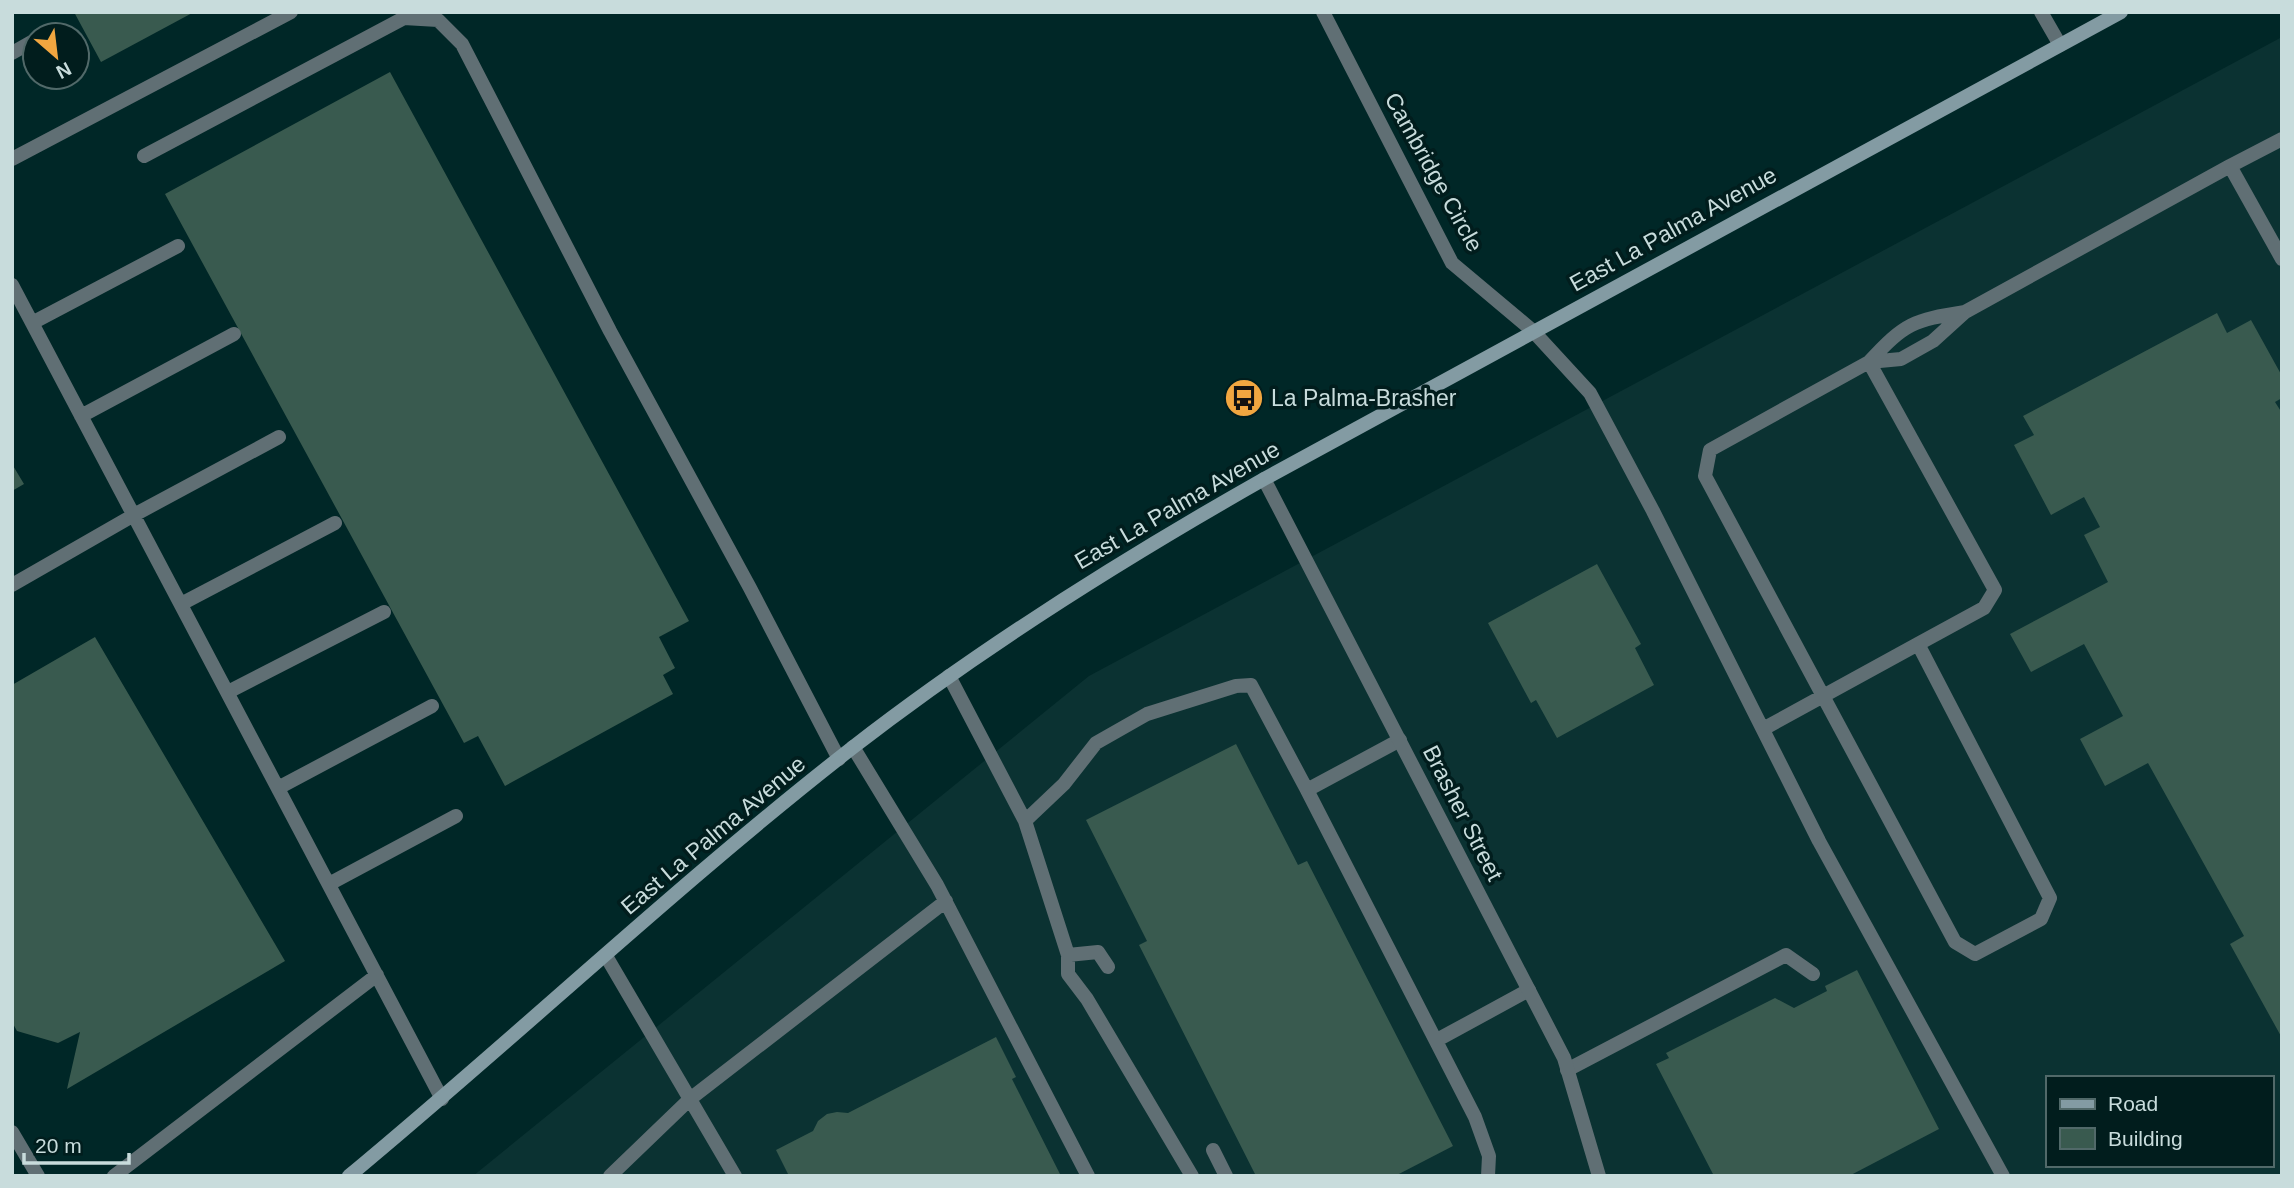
<svg xmlns="http://www.w3.org/2000/svg" width="2294" height="1188" font-family="Helvetica,sans-serif">
<style>
.built{fill:#0b3232;fill-rule:evenodd}
.building{fill:#395a4f}
.lines{fill:none;stroke-linecap:round;stroke-linejoin:round}
.lane{stroke:#606f74;stroke-width:14}
.street{stroke:#606f74;stroke-width:14}
.secondary{stroke:#839ba3;stroke-width:14}
.labels{text-anchor:middle;dominant-baseline:central;stroke-width:7;stroke-linejoin:round;paint-order:stroke}
.street-label{font-size:23px;fill:#c8dcdc;stroke:#011d1d}
.poi-label{font-size:23px;fill:#c8dcdc;stroke:#011d1d;text-anchor:start}
</style>
<rect width="100%" height="100%" fill="#002727"/>
<path class="built" d="M2282,37V1176H473L1089,676ZM2047,1078H2271V1165H2047Z"/>
<path class="building" d="M74,12H194L101,62Z
M390,72L689,621L659,637L675,668L663,675L673,694L505,786L478,736L464,743L165,194Z
M2217,313L2227,333L2251,320L2282,376V398L2275,402L2282,413V1038L2230,944L2244,936L2148,763L2105,786L2080,739L2123,716L2084,644L2031,672L2010,634L2108,582L2084,535L2100,527L2084,497L2051,515L2014,445L2034,435L2023,416Z
M12,464L24,484L12,491Z
M1597,564L1641,644L1635,648L1654,685L1557,738L1536,700L1531,703L1488,623Z
M95,637L285,961L67,1089L80,1032L58,1043L17,1031L12,1022V685Z
M1236,744L1298,865L1307,861L1453,1146L1395,1176H1256L1139,945L1147,941L1086,820Z
M1857,970L1939,1129L1849,1176H1714L1656,1064L1669,1058L1666,1053L1775,998L1794,1008L1827,991L1825,986Z
M996,1037L1016,1077L1012,1079L1061,1176H789L776,1150L813,1131L818,1121L827,1114L837,1112L848,1113Z"/>
<g class="lines">
<path class="lane" d="M2041,12L2060,45
M12,53L35,40
M2282,139L2230,166L2282,259
M144,156L404,18L438,20L462,44L610,331L750,588L839,759
M12,159L291,12
M12,285L442,1099
M1965,312C1913,320 1905,323 1869,362L1901,359L1933,341L1965,312L2230,166
M32,323L178,246
M1533,331L1590,393L1653,511L1819,841L2003,1176
M81,416L234,334
M12,585L134,515L279,437
M181,604L335,523
M949,676L1025,821L1068,955V974L1087,999L1192,1176
M228,692L384,612
M1763,729L1918,644L2050,898L2041,919L1975,954L1955,942L1705,476L1710,450L1869,362L1995,590L1984,608L1918,644
M853,747L937,885L1088,1176
M278,788L432,706
M1307,790L1475,1117L1489,1156L1488,1176
M1025,821L1064,784L1096,743L1147,714L1236,686L1251,685L1307,790L1400,740
M329,884L456,816
M1068,955L1098,952L1108,967
M606,956L735,1176
M1437,1040L1529,990
M1567,1070L1786,955L1813,974
M12,1132L38,1176
M1213,1150L1226,1176
M114,1176L377,975
M610,1176L690,1099L946,901"/>
<path class="street" d="M1323,12L1452,263L1533,331
M1264,479L1564,1058L1599,1176"/>
<path class="secondary" d="M349,1176C519,1035 679,883 852,748C982,647 1121,560 1264,479L2121,12"/>
</g>
<defs>
<g id="bus-disc" transform="scale(2.0125)"><circle r="9.5" fill="#f1a640" stroke="#011d1d"/><path d="M-5-6H5V4H4V6H2V4H-2V6H-4V4H-5ZM-3.5-4V0h7V-4ZM-3.5 1.2v1.5H-2V1.2ZM2 1.2v1.5H3.5V1.2Z" fill="#111"/></g>
</defs>
<g fill-rule="evenodd">
<use href="#bus-disc" x="1244" y="398"/>
</g>
<g class="labels">
<g class="street-label">
<text transform="translate(1434 172) rotate(61)">Cambridge Circle</text>
<text transform="translate(1673 229) rotate(-29)">East La Palma Avenue</text>
<text transform="translate(1177 505) rotate(-30)">East La Palma Avenue</text>
<text transform="translate(1463 813) rotate(63)">Brasher Street</text>
<text transform="translate(713 835) rotate(-40)">East La Palma Avenue</text>
</g>
<g class="poi-label">
<text x="1271" y="398">La Palma-Brasher</text>
</g>
</g>
<rect width="2294" height="1188" fill="none" stroke="#c8dcdc" stroke-width="28"/>
<rect x="2046" y="1076" width="228" height="91" fill="#011d1d" stroke="#516969" stroke-width="2"/>
<rect x="2060" y="1099" width="35" height="10" fill="#839ba3" stroke="#516969" stroke-width="2"/>
<text x="2108" y="1111" font-size="21" fill="#c8dcdc">Road</text>
<rect x="2060" y="1128" width="35" height="21" fill="#395a4f" stroke="#516969" stroke-width="2"/>
<text x="2108" y="1146" font-size="21" fill="#c8dcdc">Building</text>
<g transform="translate(56 56) rotate(152)"><circle r="33" fill="#011d1d" stroke="#516969" stroke-width="2"/>
<path d="M0-5L12 26L0 18L-12 26Z" fill="#f1a640"/>
<text y="-10" font-size="19" font-weight="bold" text-anchor="middle" fill="#c8dcdc">N</text>
</g>
<path d="M24 1153v10h105v-10" fill="none" stroke="#c8dcdc" stroke-width="3.5"/>
<text x="35" y="1153" font-size="21" fill="#c8dcdc" stroke="#011d1d" stroke-width="5" paint-order="stroke">20 m</text>
</svg>
